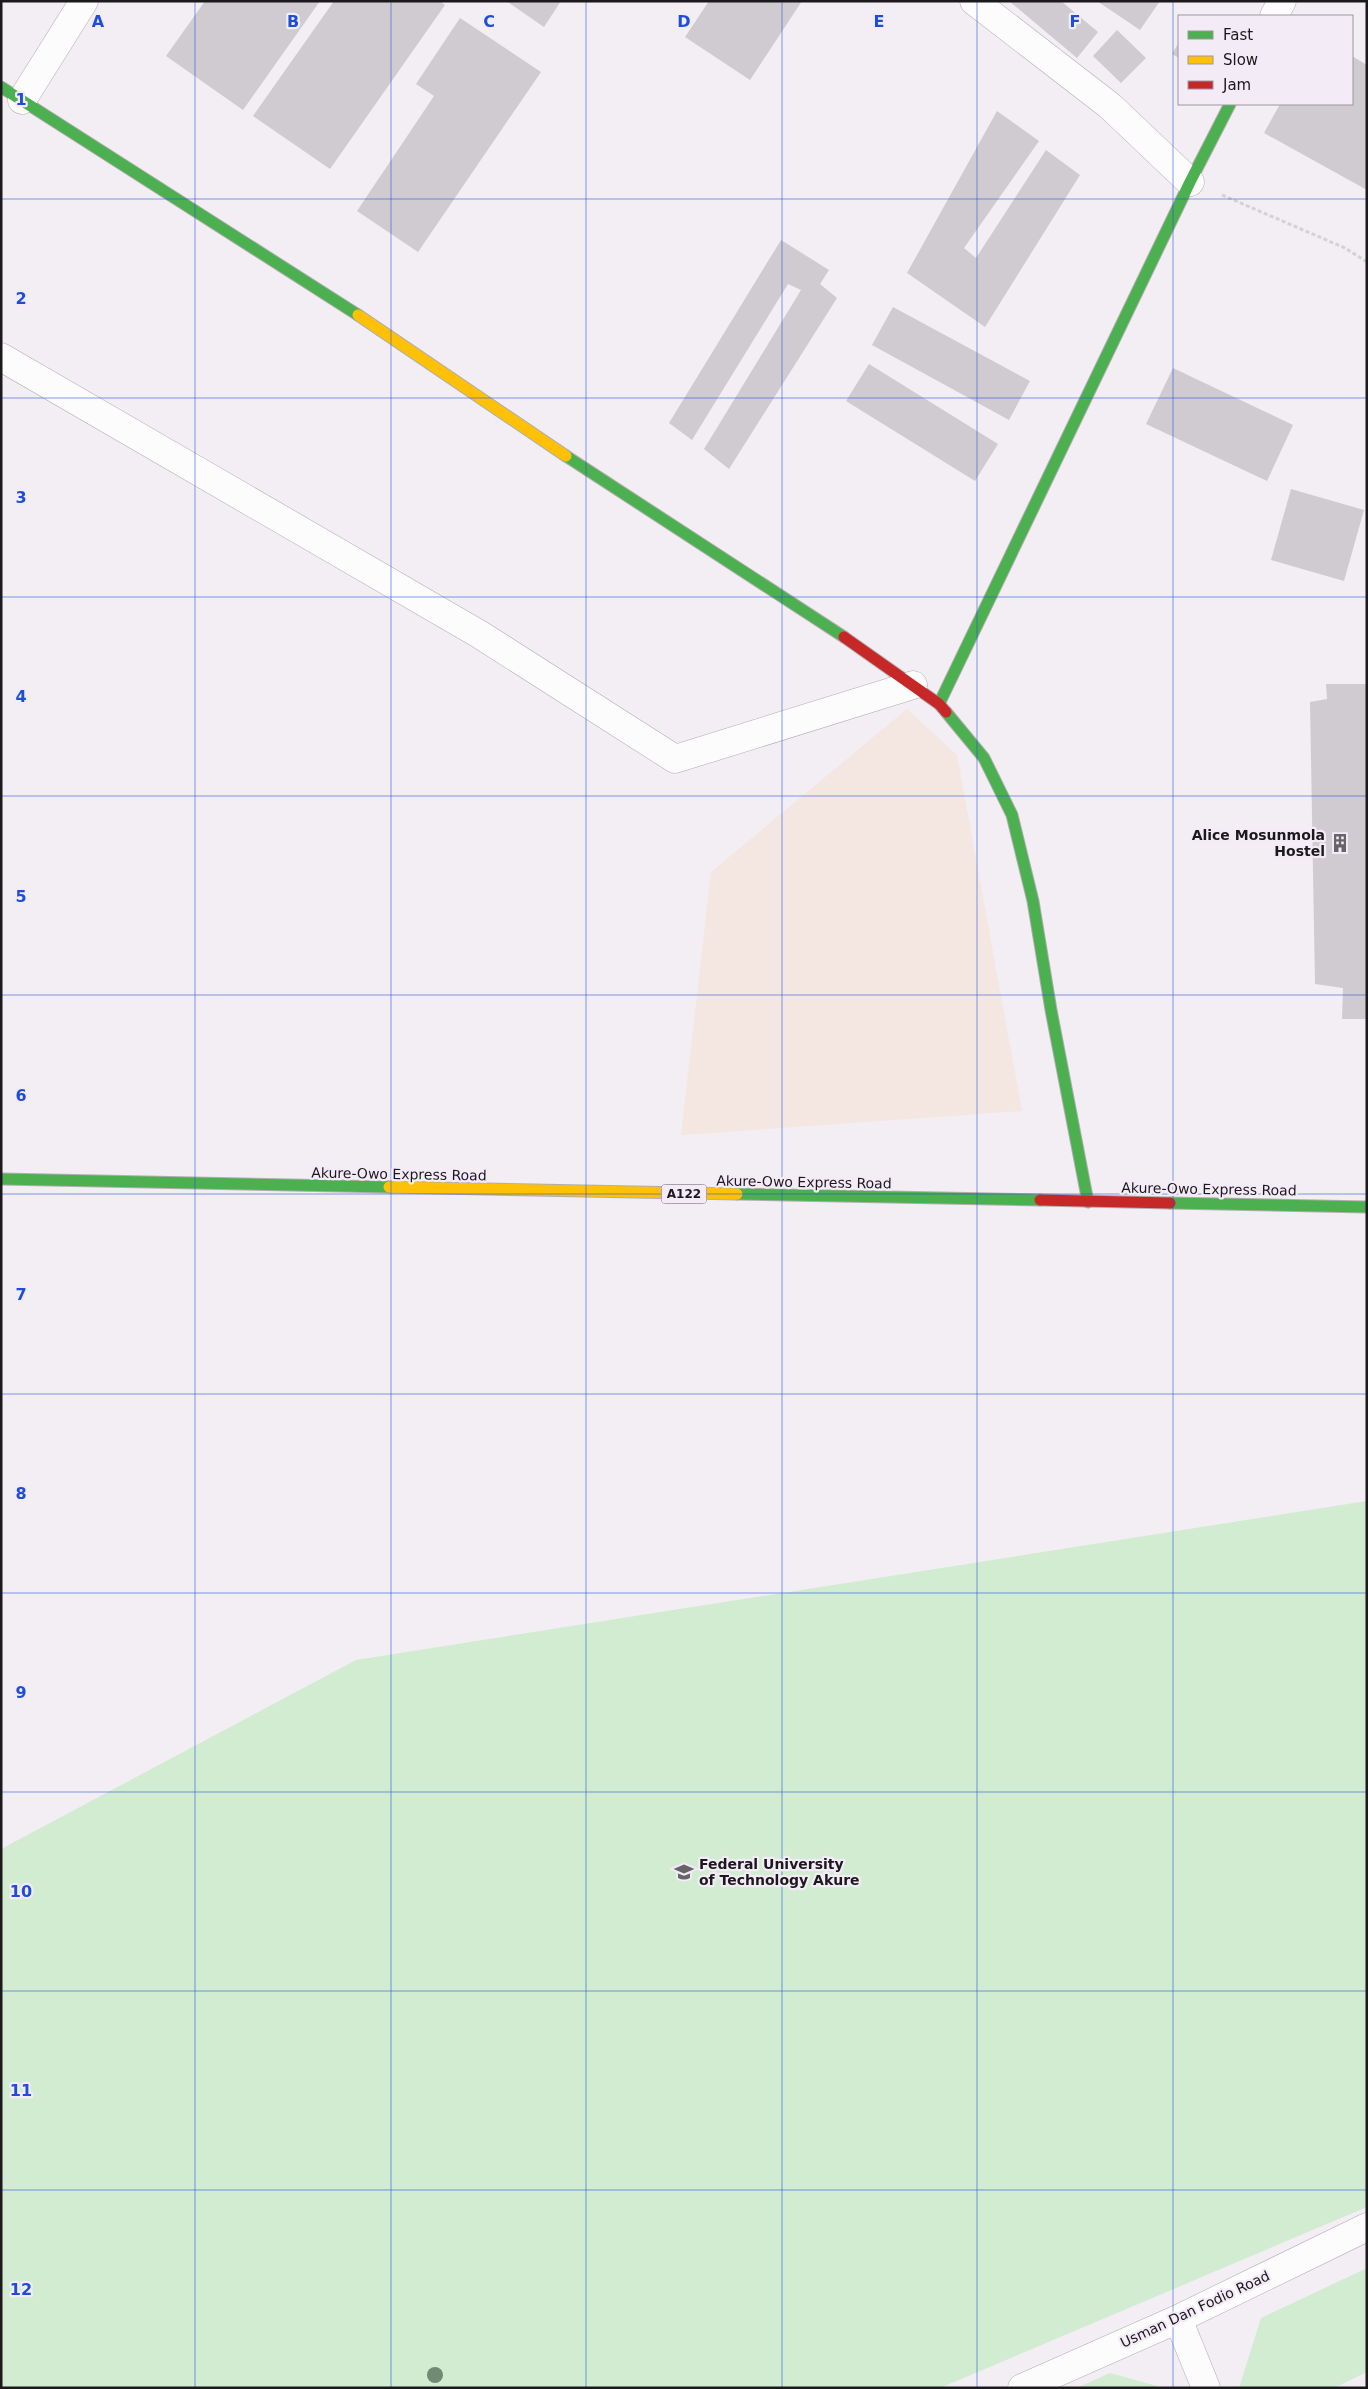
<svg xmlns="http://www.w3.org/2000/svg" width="1368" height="2389" font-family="'DejaVu Sans',sans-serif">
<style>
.commercial{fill:#f4e6e1}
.green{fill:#d1ecd1}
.building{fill:#cfcbd0}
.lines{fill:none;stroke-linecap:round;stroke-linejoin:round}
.street-casing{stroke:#b1aeb2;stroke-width:29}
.fast-casing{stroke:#b1aeb2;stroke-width:13}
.slow-casing{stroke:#b1aeb2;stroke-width:13}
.jam-casing{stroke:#b1aeb2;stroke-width:13}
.path{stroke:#d3d2d4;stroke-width:3;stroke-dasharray:4 2.5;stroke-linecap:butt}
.street{stroke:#fdfcfd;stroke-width:28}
.fast{stroke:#4caf50;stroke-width:11}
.slow{stroke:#ffc107;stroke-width:11}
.jam{stroke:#c62828;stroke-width:11}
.tree{fill:#708a74}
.grid{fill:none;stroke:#1d4ed8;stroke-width:1;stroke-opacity:0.55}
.labels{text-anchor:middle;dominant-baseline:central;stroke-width:4.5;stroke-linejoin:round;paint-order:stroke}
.shield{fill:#f3ebf6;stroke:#5c585e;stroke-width:1}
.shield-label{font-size:12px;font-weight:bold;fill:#1c191d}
.poi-label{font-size:14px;font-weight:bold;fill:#1c191d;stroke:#f3ebf6;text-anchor:end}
.street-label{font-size:14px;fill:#1c191d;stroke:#f3ebf6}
.grid-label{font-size:16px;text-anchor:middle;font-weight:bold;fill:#1d4ed8;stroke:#f3ebf6;stroke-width:4.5;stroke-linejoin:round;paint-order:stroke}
</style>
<rect width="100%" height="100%" fill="#f2eef3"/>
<path class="commercial" d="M907,709L957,755L1022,1111L681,1135L711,872Z"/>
<path class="green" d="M1367,1501V2207L940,2388H1V1849L356,1660Z
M1367,2268V2372L1334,2388H1239L1261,2318Z
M1110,2373L1157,2386L1159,2388H1077Z"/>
<path class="building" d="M205,1H320L243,110L166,56Z
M334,1H440L445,5L330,169L253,116Z
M506,1H561L544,27Z
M709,1H802L750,80L685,37Z
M1009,1H1061L1098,32L1077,58Z
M1097,1H1160L1140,30Z
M460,18L541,72L418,252L357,211L434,96L416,84Z
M1117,30L1146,58L1121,83L1093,56Z
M1179,42V58L1172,54Z
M1352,56L1367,65V190L1264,133L1280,104H1352Z
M997,111L1039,141L964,248L976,258L1046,150L1080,175L985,327L907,273Z
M781,240L829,270L820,284L837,298L729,469L704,449L801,290L788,284L692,440L669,423Z
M893,307L1030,381L1009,420L872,345Z
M869,364L998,444L975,481L846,401Z
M1173,368L1293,425L1267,481L1146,424Z
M1291,489L1364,510L1344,581L1271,560Z
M1326,684H1367V1019H1342L1343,988L1315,984L1310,702L1327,699Z"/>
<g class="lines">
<g class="street-casing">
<path id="street" d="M974,1L1110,106L1190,182
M1274,16L1282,1
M22,100L84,1
M1,357L479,634L675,759L913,685
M1178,2319L1206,2388
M1022,2388L1178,2319L1367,2227"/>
</g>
<g class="fast-casing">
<path id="fast" d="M1,87L358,315
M566,456L844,637
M939,704L1190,182L1230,104
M946,712L984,758L1012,815L1033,901L1051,1010L1088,1202
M1,1179L389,1187
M737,1194L1040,1200
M1170,1203L1367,1207"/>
</g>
<g class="slow-casing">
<path id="slow" d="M358,315L566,456
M389,1187L737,1194"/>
</g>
<g class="jam-casing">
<path id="jam" d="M844,637L939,704L946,712
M1040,1200L1170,1203"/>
</g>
<path class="path" d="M1222,195L1345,248L1367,262"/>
<use href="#street" class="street"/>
<use href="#fast" class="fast"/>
<use href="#slow" class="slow"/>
<use href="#jam" class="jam"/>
</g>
<circle class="tree" cx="435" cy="2375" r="8"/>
<path class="grid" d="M195,1V2388M391,1V2388M586,1V2388M782,1V2388M977,1V2388M1173,1V2388M1,199H1367M1,398H1367M1,597H1367M1,796H1367M1,995H1367M1,1194H1367M1,1394H1367M1,1593H1367M1,1792H1367M1,1991H1367M1,2190H1367"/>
<defs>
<g id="building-bare" transform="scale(1.5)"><path d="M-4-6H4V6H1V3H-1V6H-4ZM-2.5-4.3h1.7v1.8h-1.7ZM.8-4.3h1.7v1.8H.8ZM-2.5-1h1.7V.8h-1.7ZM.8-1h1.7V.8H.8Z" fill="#676468" stroke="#f3ebf6" stroke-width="2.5" paint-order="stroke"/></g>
<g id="university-bare" transform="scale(1.5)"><path d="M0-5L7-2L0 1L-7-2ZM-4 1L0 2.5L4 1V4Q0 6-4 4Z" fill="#676468" stroke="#f3ebf6" stroke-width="2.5" paint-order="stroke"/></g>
</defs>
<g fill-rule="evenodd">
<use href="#building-bare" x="1340" y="843"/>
<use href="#university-bare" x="684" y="1872"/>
</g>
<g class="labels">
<rect class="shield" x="661.5" y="1184.5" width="45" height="19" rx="4"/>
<g class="shield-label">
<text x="684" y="1194">A122</text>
</g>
<g class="poi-label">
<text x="1325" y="835">Alice Mosunmola<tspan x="1325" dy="16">Hostel</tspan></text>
<text x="699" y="1864" text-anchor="start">Federal University<tspan x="699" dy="16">of Technology Akure</tspan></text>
</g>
<g class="street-label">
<text transform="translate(399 1174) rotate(1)">Akure-Owo Express Road</text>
<text transform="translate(804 1182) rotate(1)">Akure-Owo Express Road</text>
<text transform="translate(1209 1189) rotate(1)">Akure-Owo Express Road</text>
<text transform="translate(1195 2309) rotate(-25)">Usman Dan Fodio Road</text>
</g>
</g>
<g class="grid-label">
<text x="98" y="27">A</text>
<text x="293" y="27">B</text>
<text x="489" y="27">C</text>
<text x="684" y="27">D</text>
<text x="879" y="27">E</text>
<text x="1075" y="27">F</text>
<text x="21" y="105">1</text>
<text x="21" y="304">2</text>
<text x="21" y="503">3</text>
<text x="21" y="702">4</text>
<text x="21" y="902">5</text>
<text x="21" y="1101">6</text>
<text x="21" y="1300">7</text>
<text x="21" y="1499">8</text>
<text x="21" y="1698">9</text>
<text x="21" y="1897">10</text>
<text x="21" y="2096">11</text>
<text x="21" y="2295">12</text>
</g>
<rect width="1368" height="2389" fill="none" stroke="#1c191d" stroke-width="5"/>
<rect x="1178" y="15" width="175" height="90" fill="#f3ebf6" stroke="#9d979f"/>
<rect x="1188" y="31" width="25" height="8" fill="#4caf50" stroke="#9d979f"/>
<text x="1223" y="40" font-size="15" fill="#1c191d">Fast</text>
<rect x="1188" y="56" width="25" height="8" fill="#ffc107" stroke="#9d979f"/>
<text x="1223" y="65" font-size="15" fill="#1c191d">Slow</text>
<rect x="1188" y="81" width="25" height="8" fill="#c62828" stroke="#9d979f"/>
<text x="1223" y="90" font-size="15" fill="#1c191d">Jam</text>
</svg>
